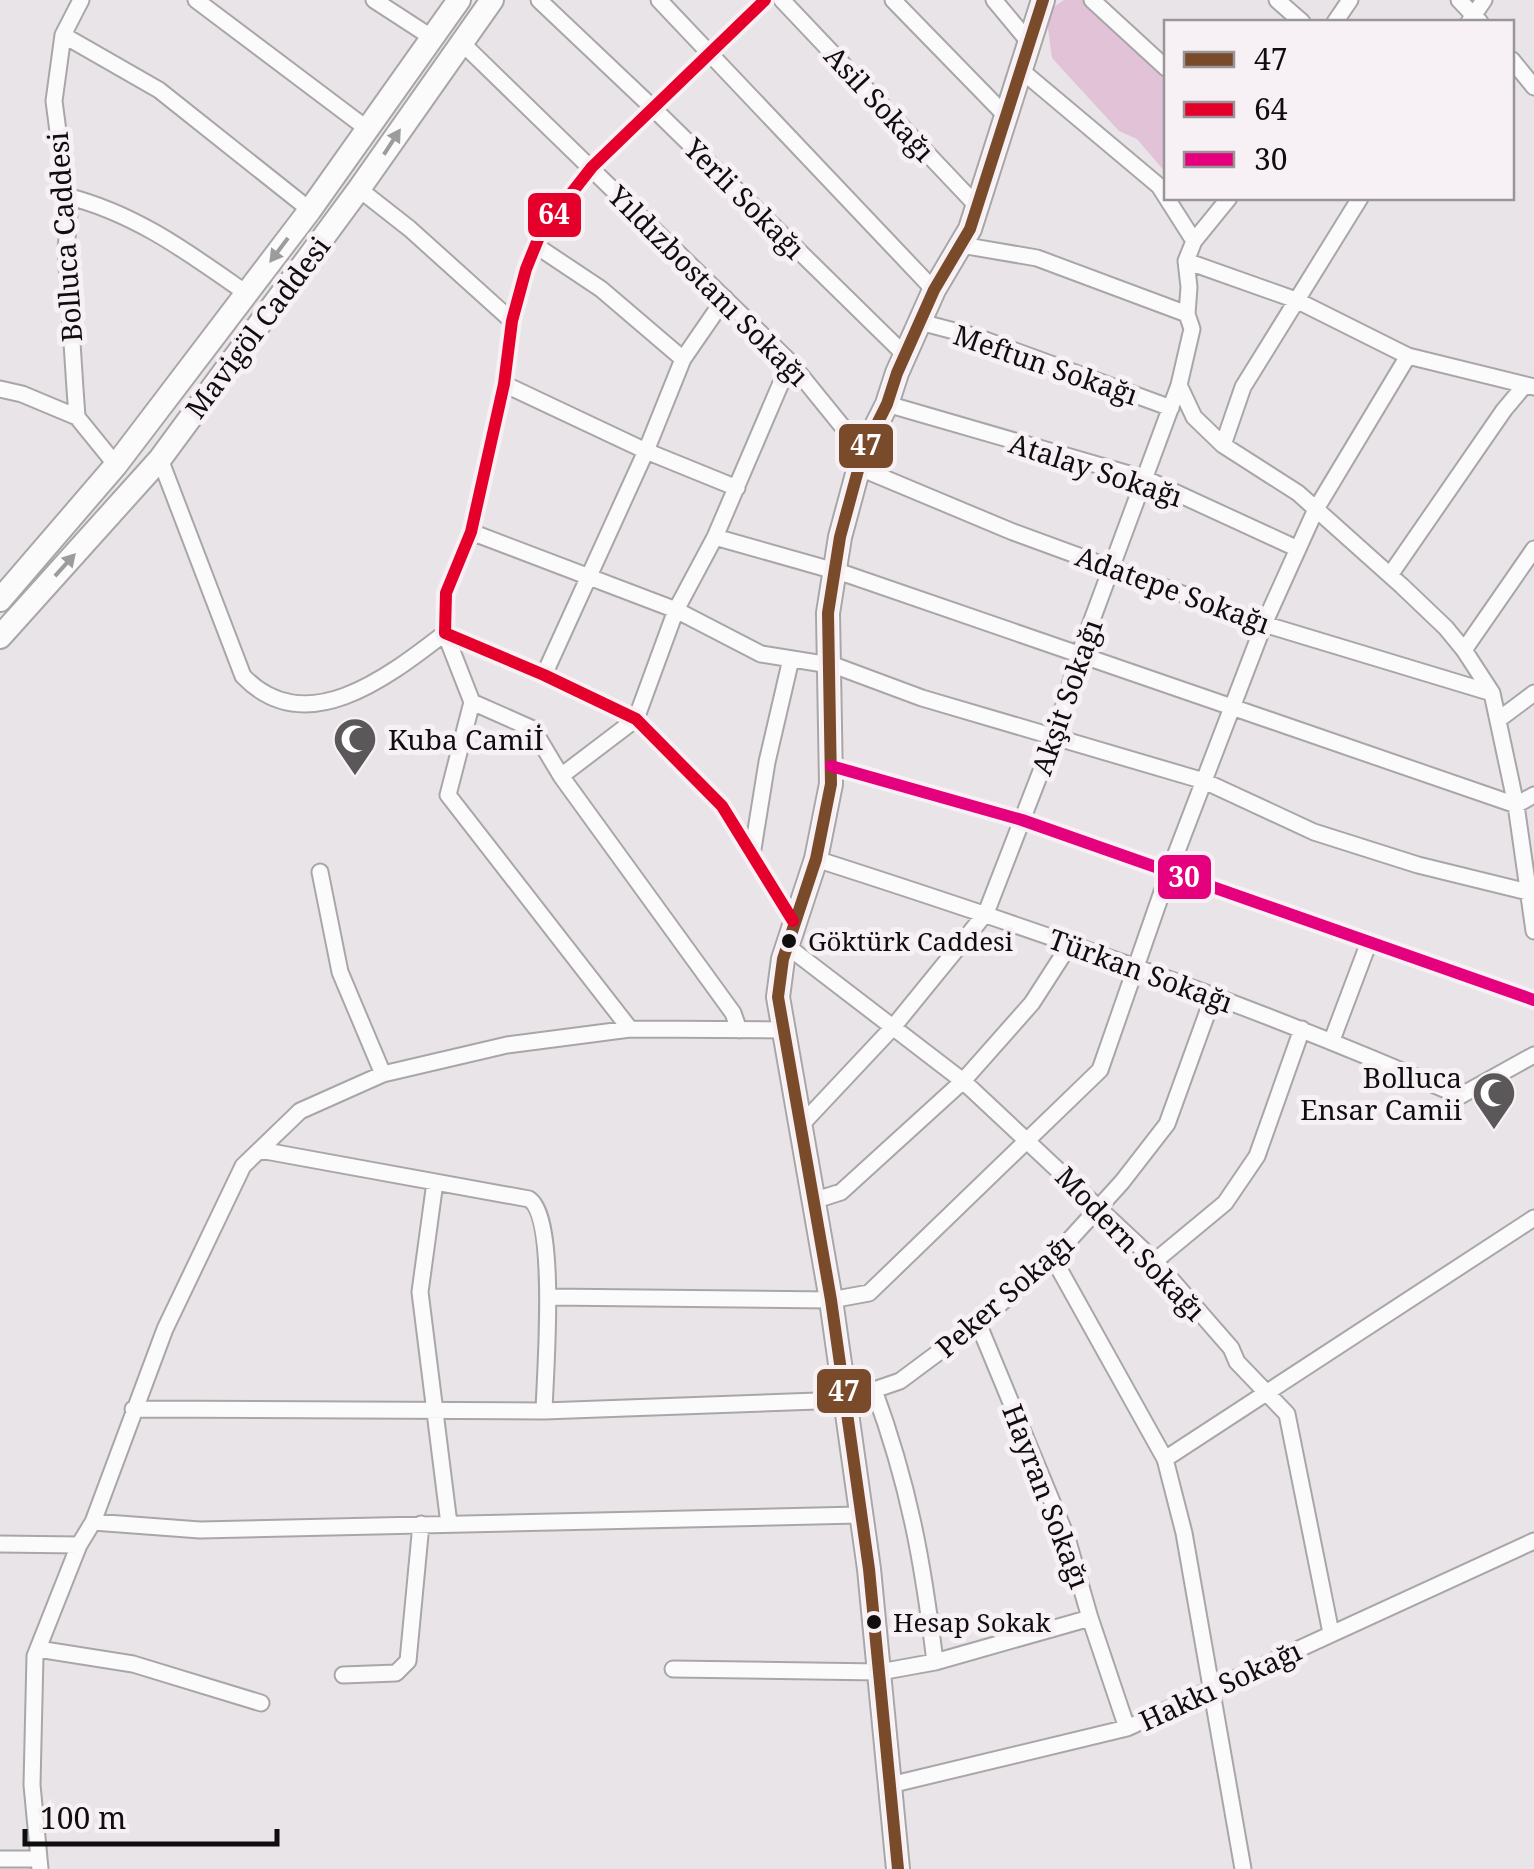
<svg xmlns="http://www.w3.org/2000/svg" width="1534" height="1869" font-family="'Noto Serif',serif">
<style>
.park{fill:#e1c2d6}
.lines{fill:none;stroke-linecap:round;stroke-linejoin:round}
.street-casing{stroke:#a9a6a8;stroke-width:19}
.secondary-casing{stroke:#a9a6a8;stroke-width:26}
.street{stroke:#fcfbfb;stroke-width:15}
.secondary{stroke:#fcfbfb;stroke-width:22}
.bus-1-casing{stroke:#f7f0f4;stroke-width:20}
.bus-2-casing{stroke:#f7f0f4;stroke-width:20}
.bus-3-casing{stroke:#f7f0f4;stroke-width:20}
.bus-1{stroke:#7a4b2a;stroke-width:12}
.bus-2{stroke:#e4002b;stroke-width:12}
.bus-3{stroke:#e5007d;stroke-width:12}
.oneway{fill:#9d9c9c}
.bus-dot{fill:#0f0d0e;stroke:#f7f0f4;stroke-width:4}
.labels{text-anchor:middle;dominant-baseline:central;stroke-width:10;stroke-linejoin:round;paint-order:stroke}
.bus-label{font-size:26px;fill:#0f0d0e;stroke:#f7f0f4;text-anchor:start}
.street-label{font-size:28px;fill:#0f0d0e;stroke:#f7f0f4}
.poi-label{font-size:28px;fill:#0f0d0e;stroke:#f7f0f4;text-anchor:start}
.line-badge{stroke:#f7f0f4;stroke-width:4}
.badge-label{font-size:28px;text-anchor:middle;font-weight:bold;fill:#fff}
</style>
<rect width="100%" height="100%" fill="#e9e4e7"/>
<path class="park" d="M1064,0H1087L1166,77V173L1137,139L1119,131L1052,58L1047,21L1055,6Z"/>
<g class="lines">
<g class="street-casing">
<path id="street" d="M81,0L63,35L54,101L69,215L66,250L75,389L77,417L116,465
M196,0L366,128
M374,0L431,37
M539,0L654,109L906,356
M659,0L934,290
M765,0L592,167L541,232L526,269L512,321L504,384L471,532L446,593L445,633L544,675L636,719L722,806L793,921
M782,0L978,207
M893,0L1008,118
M994,0L1029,42
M1092,0L1166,68
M1277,0L1302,22
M1459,0L1480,22
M1335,22L1350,0
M1469,22L1484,0
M63,35L159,90L310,210
M461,42L790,362L863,452
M1512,60L1534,87
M1022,71L1159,186L1194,241L1186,261L1189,287L1187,314L1192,329L1179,385L1194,417L1223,445L1298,493L1402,586L1446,628L1464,650L1492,693L1516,805L1534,931
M359,189L410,229L512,321
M66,196C135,213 189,253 246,293
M1194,241L1229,198
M535,245L601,289L683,359
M961,245L1037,258L1187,314
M1186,261L1296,300L1408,356L1534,387
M920,322L977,337L1171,408
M504,384L646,451L737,488
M0,389L22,394L77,417
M887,404L1146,479L1298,549
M1223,445L1243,387L1360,198
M160,459L243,676C306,742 389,676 445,633L472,702L448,795L630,1029
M860,468L1013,532L1264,624L1492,693
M471,532L676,610L761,654L836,666L922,698L1204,781L1314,832L1418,865L1528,892
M715,537L849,575L1516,805L1534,795
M1390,575L1504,410L1525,385
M1464,650L1534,549
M544,675L646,451L683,359L725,298
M472,702L533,729L561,776L733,1013L739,1030
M1498,720L1534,693
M831,766L1022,820L1534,1000
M561,776L636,719L676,610L715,537L790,362
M752,855L767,762L791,659
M816,859C1034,929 1251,1004 1460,1096L1534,1055
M320,872L340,972L383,1074
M787,946L963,1081L1155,1261L1231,1348L1237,1362L1287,1414L1331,1633
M1332,1040L1369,942
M801,1125L894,1026L986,913L1055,735L1079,655L1179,385
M260,1150L529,1199C558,1217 545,1374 544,1411
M435,1182L420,1292L449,1524
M813,1201L841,1192L963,1081L1032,1003L1070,944
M1053,1258L1165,1459L1184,1533L1243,1869
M1155,1261L1225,1203L1257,1156L1302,1029
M548,1297L831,1300L869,1293L1100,1070L1169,872L1264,624L1316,509L1408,356
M978,1323L1067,1538L1090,1618L1127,1728
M874,1390C909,1485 923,1562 935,1662
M133,1409L544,1411L845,1400L900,1381L978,1323L1053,1258L1122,1182L1167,1124L1213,997
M1165,1459L1534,1218
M93,1522L200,1530L859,1515
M0,1544L79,1545
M38,1649L133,1664L261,1703
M673,1669L880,1672L935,1662L1090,1618
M343,1675L396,1673L408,1661L421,1524
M890,1785L1127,1728L1534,1541
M0,1859H39
M40,1869L32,1785L35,1656L79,1545L93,1522L165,1329L243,1166L300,1111L383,1074L507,1045L630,1029L784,1030"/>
</g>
<g class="secondary-casing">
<path id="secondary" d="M0,600L116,465L310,210L459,0
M0,637L160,459L359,189L492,0
M898,1869L869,1569L831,1300L778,997L783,959L816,859L831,784L828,613L840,537L863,452L887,404L897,373L934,290L970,229L1043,0"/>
</g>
<use href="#street" class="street"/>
<use href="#secondary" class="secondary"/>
<g class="bus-1-casing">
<path id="bus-1" d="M898,1869L869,1569L831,1300L778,997L783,959L816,859L831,784L828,613L840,537L863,452L887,404L897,373L934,290L970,229L1043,0"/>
</g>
<g class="bus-2-casing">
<path id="bus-2" d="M765,0L592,167L541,232L526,269L512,321L504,384L471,532L446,593L445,633L544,675L636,719L722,806L793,921"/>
</g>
<g class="bus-3-casing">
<path id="bus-3" d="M831,766L1022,820L1534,1000"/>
</g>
<use href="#bus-1" class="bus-1"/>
<use href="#bus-2" class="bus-2"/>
<use href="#bus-3" class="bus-3"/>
</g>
<defs><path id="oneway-solid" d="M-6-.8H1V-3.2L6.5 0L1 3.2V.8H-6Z" transform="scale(2.5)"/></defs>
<g class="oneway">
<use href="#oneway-solid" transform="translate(392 142) rotate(-57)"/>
<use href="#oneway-solid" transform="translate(279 250) rotate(127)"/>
<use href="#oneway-solid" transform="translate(65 565) rotate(-48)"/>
</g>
<defs>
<g id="mosque-pin" transform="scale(2.25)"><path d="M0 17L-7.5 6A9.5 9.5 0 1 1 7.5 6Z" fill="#5b585a" stroke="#f7f0f4"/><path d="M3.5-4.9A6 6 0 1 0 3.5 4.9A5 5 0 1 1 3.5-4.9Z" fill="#fff"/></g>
</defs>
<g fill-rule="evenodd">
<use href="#mosque-pin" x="355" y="739"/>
<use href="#mosque-pin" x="1494" y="1093"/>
</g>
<g class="bus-dot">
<circle cx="789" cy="941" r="9"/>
<circle cx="874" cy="1622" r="9"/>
</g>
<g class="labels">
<g class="bus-label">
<text x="808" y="941">Göktürk Caddesi</text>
<text x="893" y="1622">Hesap Sokak</text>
</g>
<g class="street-label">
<text transform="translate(880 103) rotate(47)">Asil Sokağı</text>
<text transform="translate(745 198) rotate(45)">Yerli Sokağı</text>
<text transform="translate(64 237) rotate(-94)">Bolluca Caddesi</text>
<text transform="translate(709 285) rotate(45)">Yıldızbostanı Sokağı</text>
<text transform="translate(257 327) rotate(-53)">Mavigöl Caddesi</text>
<text transform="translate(1046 364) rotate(19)">Meftun Sokağı</text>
<text transform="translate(1096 469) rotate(18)">Atalay Sokağı</text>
<text transform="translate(1173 589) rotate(20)">Adatepe Sokağı</text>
<text transform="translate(1066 697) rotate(-71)">Akşit Sokağı</text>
<text transform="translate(1141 970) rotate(20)">Türkan Sokağı</text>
<text transform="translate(1131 1243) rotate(46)">Modern Sokağı</text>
<text transform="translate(1004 1295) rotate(-41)">Peker Sokağı</text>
<text transform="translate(1047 1496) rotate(69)">Hayran Sokağı</text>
<text transform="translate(1220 1685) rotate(-25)">Hakkı Sokağı</text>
</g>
<g class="poi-label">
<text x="388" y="739">Kuba Camiİ</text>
<text x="1462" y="1077" text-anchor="end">Bolluca<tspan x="1462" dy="32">Ensar Camii</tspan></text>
</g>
</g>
<g class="line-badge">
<rect x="526" y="191" width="57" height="48" rx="10" fill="#e4002b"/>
<rect x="837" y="422" width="58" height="48" rx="10" fill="#7a4b2a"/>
<rect x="1156" y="853" width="57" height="48" rx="10" fill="#e5007d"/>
<rect x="815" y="1367" width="58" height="48" rx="10" fill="#7a4b2a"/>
</g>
<g class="badge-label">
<text x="554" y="224">64</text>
<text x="866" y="455">47</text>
<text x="1184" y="887">30</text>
<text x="844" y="1401">47</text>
</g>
<rect x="1164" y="20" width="350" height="180" fill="#f7f0f4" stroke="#9a9598" stroke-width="2.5"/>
<rect x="1184" y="52" width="50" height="15" fill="#7a4b2a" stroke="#9a9598" stroke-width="2.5"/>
<text x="1254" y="70" font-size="30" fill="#0f0d0e">47</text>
<rect x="1184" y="102" width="50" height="15" fill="#e4002b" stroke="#9a9598" stroke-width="2.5"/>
<text x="1254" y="120" font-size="30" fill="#0f0d0e">64</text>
<rect x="1184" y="152" width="50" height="15" fill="#e5007d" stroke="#9a9598" stroke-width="2.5"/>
<text x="1254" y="170" font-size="30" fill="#0f0d0e">30</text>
<path d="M25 1829v15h252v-15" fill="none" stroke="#0f0d0e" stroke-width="5"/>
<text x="40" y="1829" font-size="30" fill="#0f0d0e" stroke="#f7f0f4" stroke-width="8" paint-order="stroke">100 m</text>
</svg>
